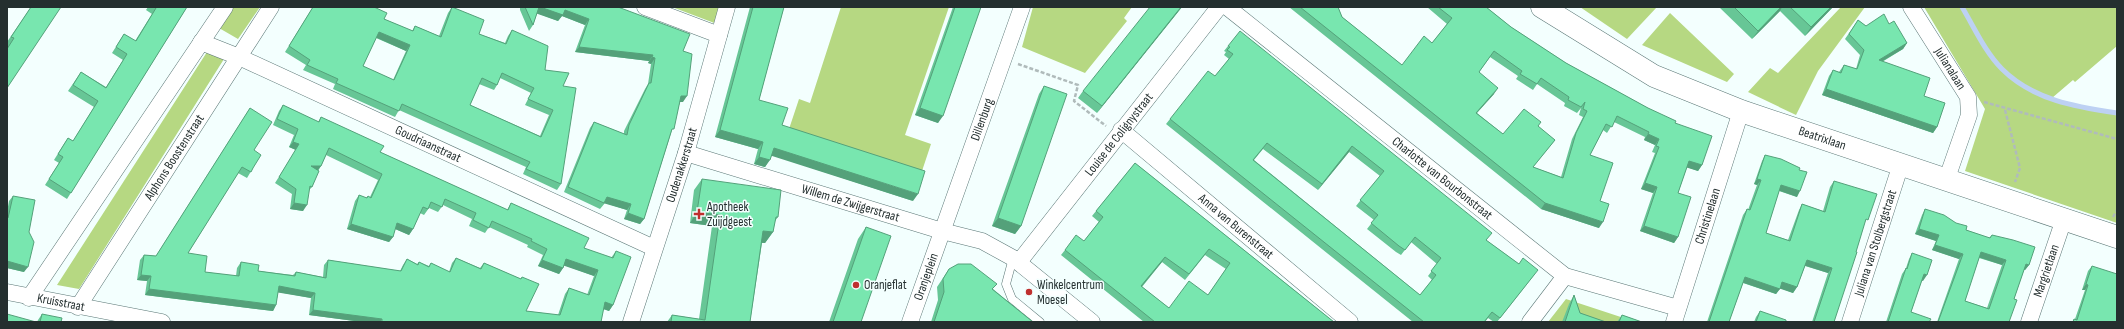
<svg xmlns="http://www.w3.org/2000/svg" width="2124" height="329" font-family="'Sofia Sans Condensed',sans-serif">
<style>
.green{fill:#b6d882}
.lines{fill:none;stroke-linecap:round;stroke-linejoin:round}
.stream{stroke:#bdd1f3;stroke-width:5}
.lane-casing{stroke:#5b7776;stroke-width:9}
.street-casing{stroke:#5b7776;stroke-width:17}
.secondary-casing{stroke:#5b7776;stroke-width:23}
.path{stroke:#b0bbbb;stroke-width:2.5;stroke-dasharray:4 2;stroke-linecap:butt}
.lane{stroke:#fff;stroke-width:8}
.street{stroke:#fff;stroke-width:16}
.secondary{stroke:#fff;stroke-width:22}
.wall{fill:#67c696;fill-rule:evenodd}
.shaded-wall{fill:#54a17a}
.building{fill:#78e6af;stroke:#54a17a;fill-rule:evenodd}
.poi-dot{fill:#bf302f;stroke:#f3fffe;stroke-width:1.5}
.labels{text-anchor:middle;dominant-baseline:central;stroke-width:3;stroke-linejoin:round;paint-order:stroke}
.street-label{font-size:13px;fill:#242f2f;stroke:#f3fffe}
.poi-label{font-size:13px;fill:#242f2f;stroke:#f3fffe;text-anchor:start}
</style>
<rect width="100%" height="100%" fill="#f3fffe"/>
<path class="green" d="M233,7H260L238,39L219,28Z
M672,7H723L717,24Z
M841,7H949L905,135L931,144L921,174L788,132L799,99L810,103Z
M1033,7H1132L1124,18L1127,21L1085,73L1022,47Z
M1580,7H1657L1627,39Z
M1841,7H1865L1818,71L1796,115L1748,92L1770,68L1778,73Z
M1924,7H2117V46L2075,82L2073,80L2052,98L2072,106L2117,112V223L1965,171L1985,109Z
M1670,13L1734,74L1727,82L1642,45Z
M207,52L224,59L79,289L57,285Z
M1566,299L1636,322H1548Z"/>
<g class="lines">
<path class="stream" d="M1962,7C1974,27 1985,52 2002,69C2033,100 2076,107 2117,113"/>
<g class="lane-casing">
<path id="lane" d="M1013,258L1006,284L1012,299L1040,322"/>
</g>
<g class="street-casing">
<g id="street">
<path d="M645,7L719,35"/>
<path id="s1" d="M1227,7L1565,276L1678,308"/>
<path id="s2" d="M1911,7L1968,97L1969,115L1946,181"/>
<path id="s3" d="M201,42L239,57L654,248"/>
<path id="s4" d="M1121,130L1350,322"/>
<path id="s5" d="M686,153L942,231L982,241L1013,258L1092,322"/>
<path id="s6" d="M1019,262L1219,7"/>
<path id="s7" d="M7,292L162,322"/>
<path d="M29,298L225,7"/>
<path id="s8" d="M78,307L271,7"/>
<path id="s9" d="M631,322L686,153L727,7"/>
<path id="s10" d="M910,322L1022,7"/>
<path d="M1530,322L1565,276"/>
<path id="s11" d="M1674,322L1741,111"/>
<path id="s12" d="M1850,322L1901,164"/>
<path id="s13" d="M2029,322L2064,219"/>
</g>
</g>
<g class="secondary-casing">
<g id="secondary">
<path id="s14" d="M1542,7L1654,76L1741,111L2117,237"/>
</g>
</g>
<path class="path" d="M1018,64L1078,85L1074,101L1106,126
M1984,102L2117,139
M2005,110L2020,168L2015,182
M2113,217L2117,210"/>
<use href="#lane" class="lane"/>
<use href="#street" class="street"/>
<use href="#secondary" class="secondary"/>
</g>
<path class="wall" d="M31,7L7,88V42Z
M148,7H187L67,199L45,185L59,163L54,160L64,144L68,138L73,141L94,107L68,91L81,72L106,87L123,60L112,53L124,34L135,41L152,14L146,10Z
M313,7H374L384,19L412,31L415,26L439,36L448,13L452,7L479,34L505,43L508,36L512,30L545,70L563,86L561,184L557,190L523,174L526,167L399,110L395,117L333,89L335,84L303,70L306,65L285,52ZM376,38L406,51L393,80L363,66ZM500,78L531,93L525,105L549,115L540,136L470,105L479,84L494,90L497,85Z
M520,7H618L683,51V102H680L671,133L644,219L640,224L624,219L627,210L605,203L600,209L564,192L590,128L594,122L624,134V131L645,89L648,84L651,64L648,63L649,61L575,52L585,25L562,16L558,21L537,13L533,25L529,31L520,10Z
M750,7H784L759,100L782,125L913,201L772,155L765,167L754,164L758,149L715,137Z
M953,7H981L938,123L915,115Z
M1182,7L1097,113L1078,98L1083,91Z
M1289,7H1338L1342,17L1402,65L1432,43L1447,24L1427,7H1486L1511,27L1566,63L1675,123L1702,165L1698,171L1687,167L1678,193V237L1674,243L1640,231L1653,193L1641,189L1655,153L1652,152L1655,145L1644,140L1645,137L1614,122L1607,133L1603,130L1590,155L1600,201L1599,228L1541,209ZM1490,57L1518,76L1516,79L1533,90L1537,84L1565,103L1564,106L1577,113L1581,108L1579,115L1583,117L1572,139L1561,177L1533,167L1555,140L1538,127L1503,134L1477,113L1494,94L1479,72Z
M1719,7H1833L1805,36L1780,11L1752,39Z
M1858,20L1866,26L1889,24L1907,43L1903,49L1882,62L1924,96L1937,127L1933,133L1822,95L1829,76L1833,70L1839,72L1844,65L1856,69L1860,55L1845,39Z
M1228,46L1486,240L1534,275L1497,322H1494L1488,318L1485,322H1413L1166,124L1170,119L1215,76L1229,59L1224,55L1226,52L1224,51ZM1263,149L1318,190L1349,152L1380,176L1356,206L1374,220L1367,229L1396,252L1401,255L1411,242L1437,264L1428,276L1432,280L1420,295L1254,160Z
M1044,86L1021,226L1015,234L992,226L1039,94Z
M283,105L318,122L321,117L380,152L507,210L511,203L584,248L611,258L616,251L613,305L609,311L603,309L601,322H362L309,315L311,298L278,292L276,305L273,311L145,295L147,281L137,280L140,260L144,255L156,256L250,108L254,150L253,168L247,178L238,173L188,253L205,272L236,276L237,268L241,262L258,271L293,275L296,272L323,277L324,265L328,260L400,271L403,265L407,259L417,264L419,262L429,266L431,263L449,272L452,263L456,258L480,268L484,263L521,279L522,277L526,311L558,315L565,294L569,288L587,295L594,276L564,265L563,268L559,274L538,266L543,255L527,247L528,245L489,227L485,233L469,226L472,219L443,205L438,212L429,208L424,215L420,213L413,229L409,235L395,229L393,237L389,242L347,229L355,201L359,195L366,198L368,196L370,197L378,180L326,155L321,166L318,171L312,187L309,190L303,211L290,209L292,194L275,183L296,150L289,147L294,135L273,125L279,111Z
M1765,155L1799,170L1797,197L1779,191L1766,233L1788,240L1799,210L1802,204L1823,211L1830,187L1834,181L1864,225L1834,322H1812L1828,273L1805,266L1797,287L1793,293L1780,288L1776,294L1743,283L1729,322H1707L1743,215L1747,209L1748,210L1757,185L1754,184L1762,161Z
M1135,163L1334,322H1144L1061,255L1065,250L1084,241L1099,222L1092,216ZM1205,255L1226,269L1208,295L1169,308L1142,287L1162,262L1185,280Z
M702,179L778,217L775,221L773,232L765,243H762L750,322H667L672,315L699,319L712,226L690,223L694,190Z
M13,196L29,232L24,272L7,268V212L9,201Z
M1925,209L1966,230L1989,238L1992,235L2029,265L2025,270H2024L2014,299L2009,322H1937L1959,259L1932,250L1936,241L1915,234L1922,215ZM1979,258L2002,265L1987,308L1965,301Z
M866,227L861,322H829L858,239Z
M1912,253L1923,281L1922,280L1911,312L1929,322H1886L1902,274L1906,268L1909,259Z
M2092,266L2117,322H2072L2074,319H2075L2085,290H2082L2088,271Z
M949,269L993,289L1033,322H931L938,300L937,287Z
M1574,295L1580,313L1606,322H1562L1569,304Z
M1760,311L1786,322H1754L1756,317Z
M42,314L61,322H37L38,320Z
M1622,315L1642,322H1617Z"/>
<path class="shaded-wall" d="M539,7L565,10L589,19L585,25L562,16L558,21L535,13Z
M1181,7H1182L1097,113L1102,106Z
M1781,7H1782L1780,11L1752,39L1758,31Z
M1831,7H1833L1805,36L1811,27Z
M379,32L410,45L406,51L375,37Z
M1907,43L1903,49L1874,66L1879,60Z
M579,47L653,55L649,61L575,52Z
M652,57L655,58L651,64L648,63Z
M1498,88L1494,94L1472,118L1476,113Z
M1826,89L1937,127L1933,133L1822,95Z
M681,96H687L683,102H677Z
M920,108L943,116L938,123L915,115Z
M720,130L763,142L758,149L715,137Z
M1648,134L1659,139L1655,145L1644,140Z
M293,142L299,144L296,150L289,147Z
M1352,146L1349,152L1318,190L1322,184Z
M774,148L918,194L913,201L769,155Z
M759,157L770,160L765,167L754,164Z
M1689,161L1702,165L1698,171L1685,167Z
M311,166H321L317,171Z
M1757,179L1761,180L1757,185L1754,184Z
M1645,183L1657,187L1653,193L1641,189Z
M1781,185L1800,191L1797,197L1777,190Z
M607,197L631,204L627,210L603,203Z
M294,203L307,205L303,211L290,209Z
M1545,203L1603,222L1599,228L1541,209Z
M697,212L720,215L712,226L690,223Z
M628,213L644,219L640,224L624,219Z
M998,218L1021,226L1015,234L992,226Z
M397,223L413,229L409,235L393,228Z
M351,224L393,237L389,242L347,229Z
M1644,226L1678,237L1674,243L1640,231Z
M1919,229L1939,235L1936,241L1915,234Z
M763,231L773,232L765,243L755,242Z
M1935,245L1963,254L1959,259L1932,250Z
M1981,252L2006,260L2002,265L1978,257Z
M1165,257L1162,262L1137,292L1141,286Z
M566,259L598,270L594,276L562,265Z
M542,260L563,268L559,274L538,266Z
M1807,260L1832,268L1828,273L1803,265Z
M7,261L28,267L24,272L7,268Z
M2026,264L2029,265L2025,270L2022,269Z
M1924,274L1927,275L1923,281L1920,280Z
M141,275L151,276L147,281L137,280Z
M1745,277L1780,289L1776,294L1741,282Z
M1782,282L1797,287L1793,293L1778,288Z
M2086,284L2088,285L2085,290H2082Z
M279,286L315,293L311,298L275,292Z
M149,289L276,305L273,311L145,295Z
M605,302L613,305L609,311L601,308Z
M313,310L382,319L380,322H362L309,315Z"/>
<path class="building" d="M31,7H61L7,88V49L14,38L11,37Z
M154,7H187L71,193L49,179L63,157L58,154L68,138L73,141L98,101L73,85L81,72L106,88L127,54L116,47L124,34L136,41L156,8Z
M313,7H374L387,13L384,19L413,31L415,26L441,37L452,7L484,20L479,34L506,44L512,30L548,46L545,70L569,73L563,86L576,88L561,184L526,169L530,162L402,104L399,111L336,83L338,79L307,65L310,60L289,46ZM379,32L410,45L394,80L363,66ZM502,73L534,88L528,99L553,110L541,137L470,105L482,78L497,85Z
M525,7H539L533,25Z
M540,7H618L690,34L683,51L692,54L687,96H681L674,129H672L644,219L628,213L631,204L607,197L604,203L568,187L594,122L627,135L629,125L649,83H651L655,58L652,57L653,55L579,47L589,19L565,10L563,15Z
M753,7H784L759,100L788,108L782,125L925,171L918,194L774,148L770,160L759,157L763,142L720,130Z
M955,7H981L943,116L920,108Z
M1150,7H1181L1102,106L1083,91Z
M1300,7H1338L1342,17L1402,65L1424,36L1432,43L1452,18L1438,7H1486L1511,27L1566,63L1648,108L1676,121L1675,123L1712,136L1702,165L1689,161L1678,193L1691,197L1678,237L1644,226L1657,187L1645,183L1659,147L1656,146L1659,139L1648,134L1649,132L1617,116L1612,127L1606,124L1590,155L1613,163L1600,201L1609,204L1603,222L1545,203ZM1494,51L1522,71L1520,74L1537,84L1541,78L1569,97L1568,100L1581,107L1585,102L1583,109L1587,111L1576,133L1563,178L1533,167L1555,140L1538,126L1541,122L1524,109L1503,134L1476,113L1498,88L1479,72Z
M1734,7H1781L1758,31Z
M1790,7H1831L1811,27Z
M1884,14L1889,24L1894,21L1907,43L1879,60L1930,78L1924,96L1945,103L1937,127L1826,89L1833,70L1841,73L1844,65L1857,69L1864,50L1849,34L1858,20L1866,26Z
M1240,31L1492,233L1486,240L1519,264L1523,258L1538,270L1500,318L1492,312L1484,322H1424L1170,119L1208,71L1215,76L1233,54L1227,50L1230,47L1228,46ZM1267,143L1322,184L1352,146L1384,171L1360,200L1378,215L1371,223L1399,246L1405,250L1415,237L1441,258L1431,271L1436,275L1420,295L1253,160Z
M1044,86L1067,94L1021,226L998,218Z
M283,105L319,122L321,117L384,146L380,152L508,210L511,203L589,238L584,248L613,258L616,251L631,257L613,305L605,302L601,322H382V319L313,310L315,293L279,286L276,305L149,289L151,276L141,275L144,255L156,256L250,108L272,122L254,150L261,155L253,168L251,172L242,167L188,253L207,256L205,272L239,276L241,262L259,265L258,271L295,276L296,272L326,278L328,260L401,271L407,259L418,265L419,262L429,267L431,263L450,272L456,258L481,269L484,263L521,279L522,277L539,284L526,311L560,315L569,288L589,295L598,270L566,259L563,268L542,260L547,249L531,241L532,239L492,221L489,228L473,220L476,213L445,199L442,207L431,202L428,209L423,207L413,229L397,223L393,237L351,224L359,195L367,198L368,196L371,198L382,174L329,148L321,166H311L319,171L312,187L310,186L307,205L294,203L296,189L279,177L299,144L293,142L298,129L277,119Z
M1765,155L1781,159L1800,168L1799,170L1807,172L1800,191L1781,185L1766,233L1790,241L1802,204L1825,212L1834,181L1877,194L1868,220L1866,219L1856,252H1857L1834,322H1814L1832,268L1807,260L1797,287L1782,282L1780,289L1745,277L1729,322H1709L1747,209L1750,210L1761,180L1757,179Z
M1135,163L1334,322H1155L1065,250L1076,235L1084,241L1103,217L1096,211ZM1209,249L1230,263L1208,295L1189,281L1169,308L1141,286L1165,257L1189,274Z
M702,179L781,190L778,217H776L773,232L763,231L750,322H671L672,315L705,320L720,215L697,212Z
M13,196L35,200L29,232L34,242L28,267L7,261V217L8,218Z
M1925,209L1944,215L1956,223L1967,226L1966,230L1990,238L1992,235L2013,240L2035,247L2029,265L2026,264L2014,299L2017,300L2009,322H1938L1963,254L1935,245L1939,235L1919,229ZM1981,252L2006,260L1989,309L1965,301Z
M866,227L891,236L861,322H833Z
M1912,253L1932,260L1927,275L1924,274L1911,312L1931,319L1929,322H1888L1906,268L1907,269Z
M958,264H971L997,284L992,289L1033,322H934L944,292L943,279L949,269Z
M2092,266L2117,274V322H2073L2074,319L2077,320L2088,285L2086,284Z
M1574,295L1580,313L1606,322H1565Z
M1760,311L1786,320V322H1756Z
M7,314L36,322H7Z
M42,314L62,318L61,322H40Z
M1622,315L1642,322H1619Z"/>
<g class="poi-dot">
<path d="M697 208h4v4h4v4h-4v4h-4v-4h-4v-4h4z"/>
<circle cx="856" cy="285" r="4"/>
<circle cx="1029" cy="292" r="4"/>
</g>
<g class="labels">
<g class="street-label">
<text stroke="none"><textPath href="#s2" startOffset="73">Julianalaan</textPath></text>
<text stroke="none"><textPath href="#s10" startOffset="215">Dillenburg</textPath></text>
<text stroke="none"><textPath href="#s6" startOffset="162">Louise de Colignystraat</textPath></text>
<text stroke="none"><textPath href="#s14" startOffset="311">Beatrixlaan</textPath></text>
<text stroke="none"><textPath href="#s3" startOffset="249">Goudriaanstraat</textPath></text>
<text stroke="none"><textPath href="#s8" startOffset="178">Alphons Boostenstraat</textPath></text>
<text stroke="none"><textPath href="#s9" startOffset="165">Oudenakkerstraat</textPath></text>
<text stroke="none"><textPath href="#s1" startOffset="275">Charlotte van Bourbonstraat</textPath></text>
<text stroke="none"><textPath href="#s5" startOffset="172">Willem de Zwijgerstraat</textPath></text>
<text stroke="none"><textPath href="#s11" startOffset="111">Christinelaan</textPath></text>
<text stroke="none"><textPath href="#s4" startOffset="150">Anna van Burenstraat</textPath></text>
<text stroke="none"><textPath href="#s12" startOffset="83">Juliana van Stolbergstraat</textPath></text>
<text stroke="none"><textPath href="#s13" startOffset="54">Margrietlaan</textPath></text>
<text stroke="none"><textPath href="#s10" startOffset="48">Oranjeplein</textPath></text>
<text stroke="none"><textPath href="#s7" startOffset="55">Kruisstraat</textPath></text>
</g>
<g class="poi-label">
<text x="707" y="207">Apotheek<tspan x="707" dy="15">Zuijdgeest</tspan></text>
<text x="864" y="285">Oranjeflat</text>
<text x="1037" y="285">Winkelcentrum<tspan x="1037" dy="15">Moesel</tspan></text>
</g>
</g>
<rect width="2124" height="329" fill="none" stroke="#242f2f" stroke-width="16"/>
</svg>
